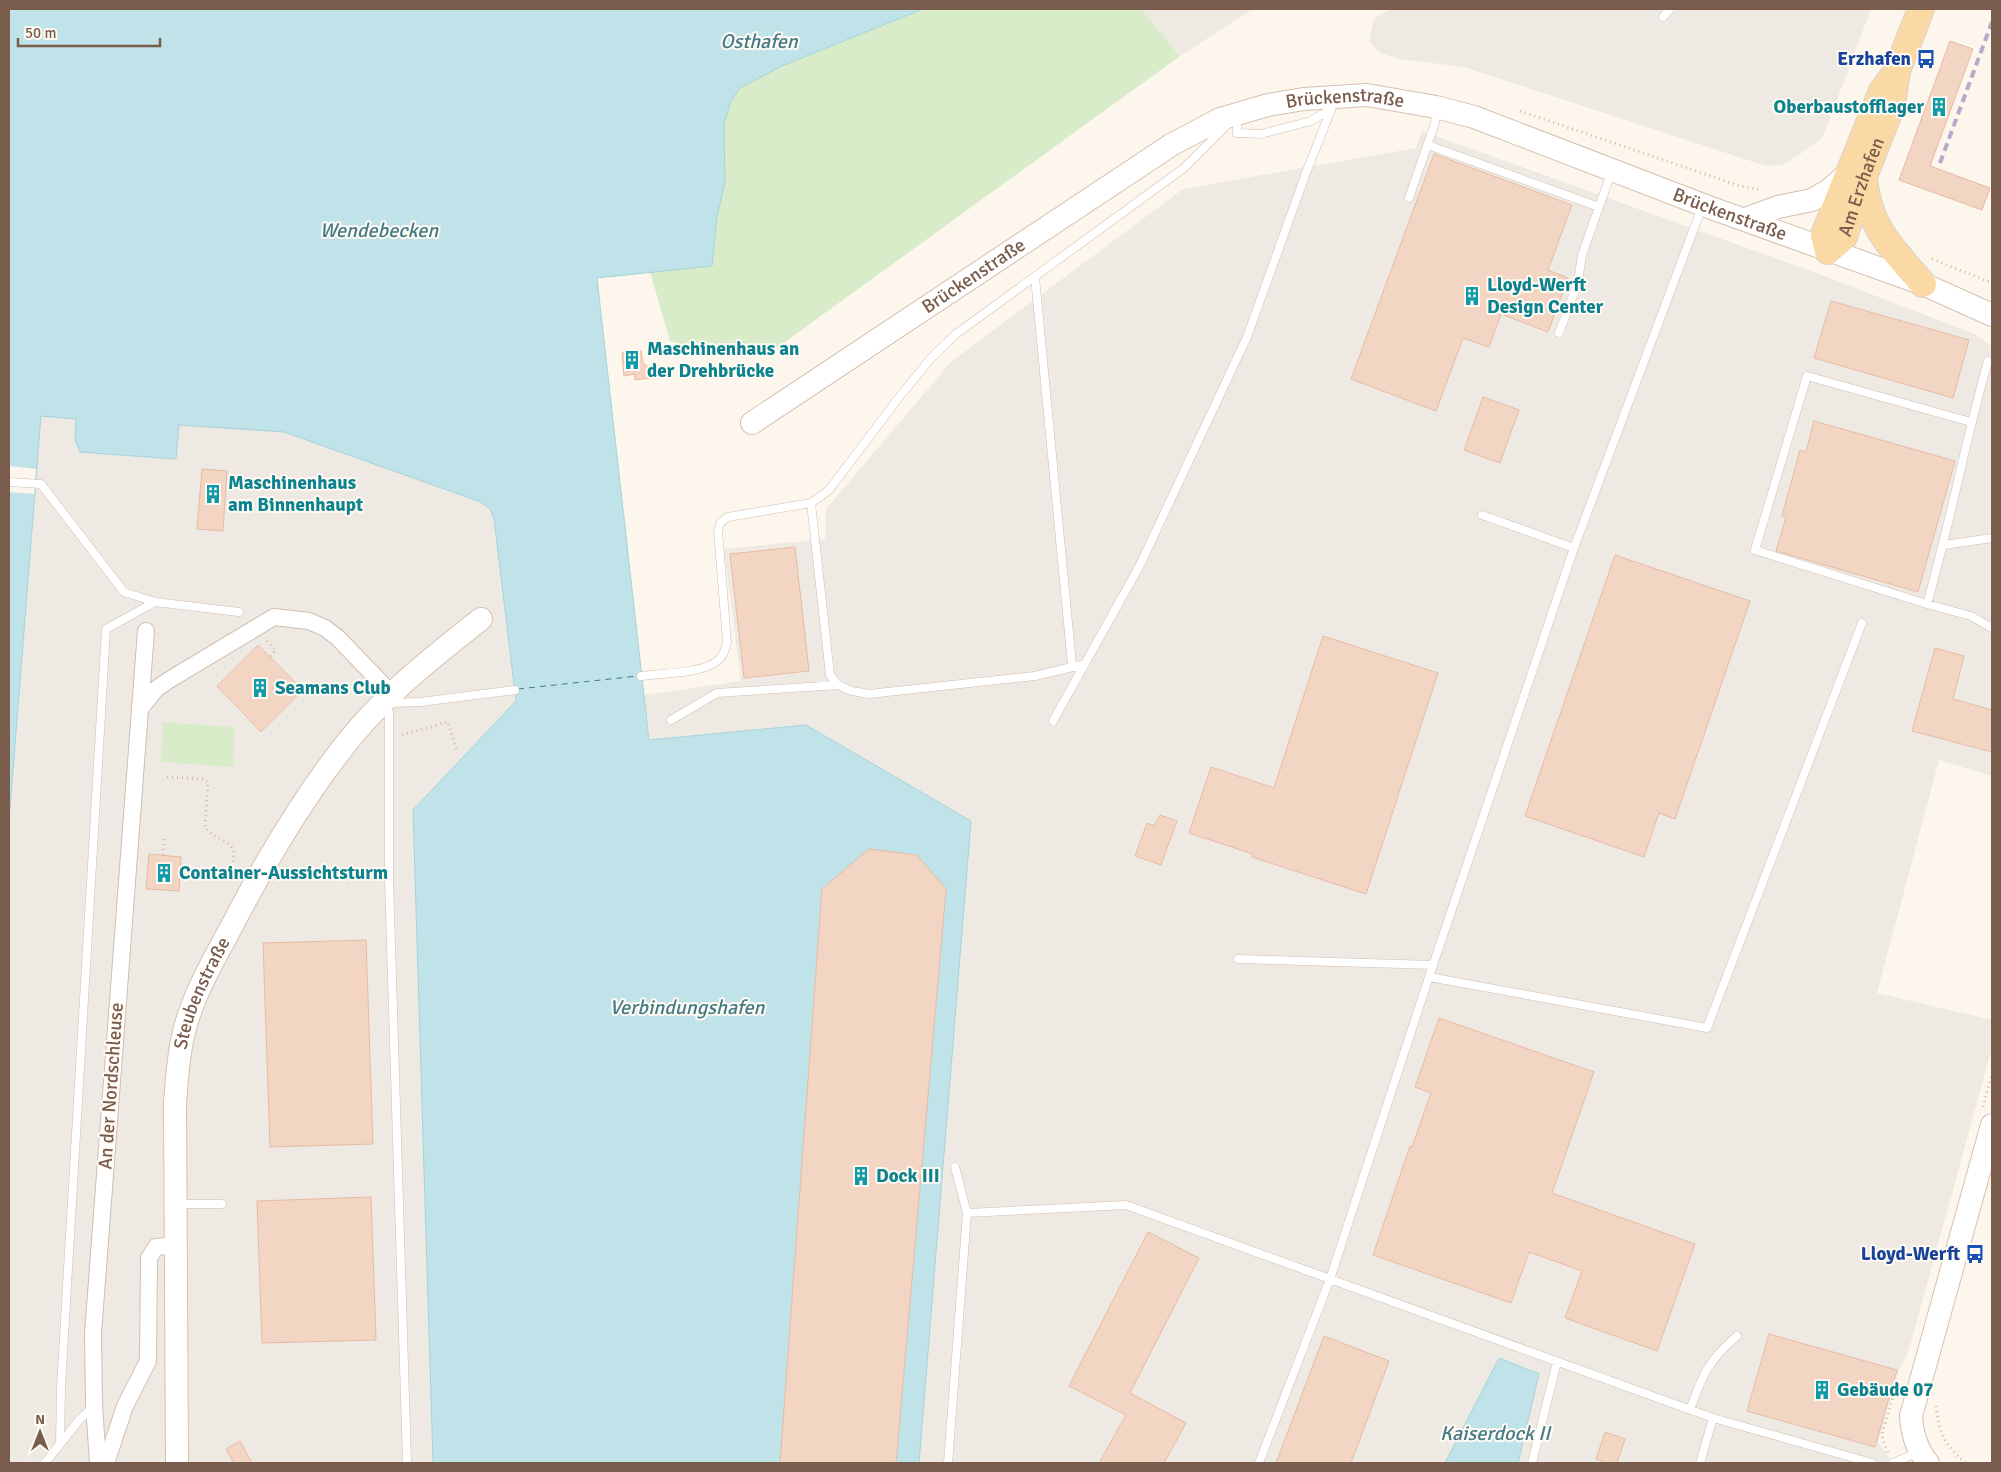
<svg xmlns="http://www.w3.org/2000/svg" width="2001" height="1472" font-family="Signika,sans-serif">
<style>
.industrial{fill:#efe9e4}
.green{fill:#d8ecc9}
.water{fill:#bfe3e8;stroke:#a5d3da}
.pier{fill:#fdf6ec}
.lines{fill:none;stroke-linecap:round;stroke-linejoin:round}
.ferry{stroke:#437c86;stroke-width:1;stroke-dasharray:6 5;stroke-linecap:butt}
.building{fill:#f3d5c3;stroke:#e6bba3}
.lane-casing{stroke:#d1beb0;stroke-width:9}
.street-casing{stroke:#d1beb0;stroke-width:18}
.secondary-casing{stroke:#d6c0b0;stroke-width:24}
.primary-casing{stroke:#dad1cd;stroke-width:28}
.path{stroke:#d9b8a5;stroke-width:3;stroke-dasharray:1 4;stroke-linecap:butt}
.lane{stroke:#fff;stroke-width:8}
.street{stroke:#fff;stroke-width:16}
.secondary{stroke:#fff;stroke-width:22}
.primary{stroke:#fbd9a5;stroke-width:26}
.rail{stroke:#b9a8c9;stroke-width:4;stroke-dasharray:8 5;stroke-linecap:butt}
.labels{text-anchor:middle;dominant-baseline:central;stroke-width:4;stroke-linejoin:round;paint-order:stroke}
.transit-label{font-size:19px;font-weight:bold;fill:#164399;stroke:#fffaf3;text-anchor:end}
.street-label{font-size:19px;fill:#7a5c4d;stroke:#fffaf3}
.culture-label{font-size:19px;font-weight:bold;fill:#0d838f;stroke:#fffaf3;text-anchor:start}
.water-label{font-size:20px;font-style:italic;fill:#437c86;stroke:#fffaf3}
</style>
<rect width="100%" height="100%" fill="#fdf6ec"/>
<path class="industrial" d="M1141,9H1253L1180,56Z
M1390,9H1871L1823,137L1796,157L1781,165L1766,166L1464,67L1399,59L1380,53L1369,41L1374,18Z
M1422,131L1819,274L1977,335L1992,347V776L1939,760L1877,993L1992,1020V1048L1908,1353L1899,1370L1878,1442L1893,1463H919L971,821L806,725L648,740L644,695L741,681L724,549L825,539L826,509L951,362L1183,189L1416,148Z
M41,416L76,418L75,440L177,459L178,425L284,432L481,502L490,509L494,519L516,701L413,810L433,1463H9V821Z"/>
<path class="green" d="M923,9H1141L1180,56L778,347L702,354L670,341L650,272L712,266L717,217L725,182L724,124L731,101L740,88L784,65Z
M163,722L235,727L233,767L161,762Z"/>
<path class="water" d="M9,9H923L784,65L740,88L731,101L724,124L725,182L717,217L712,266L597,278L649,740L806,725L971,821L919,1463H433L413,810L516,701L494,519L490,509L481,502L284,432L179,425L176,459L80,452L75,440L76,419L41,416L9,821Z
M1499,1358L1539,1374L1518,1463H1445Z"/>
<path class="pier" d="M9,466L36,469L34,494L9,492Z"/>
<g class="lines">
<path class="ferry" d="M518,689L638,676"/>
</g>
<path class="building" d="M1950,41L1973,49L1930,166L1990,188L1982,210L1899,180Z
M1434,154L1572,205L1548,270L1568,278L1548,332L1501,314L1489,347L1463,338L1436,411L1351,379Z
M1831,301L1969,340L1953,398L1814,358Z
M641,351L643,363L659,377L635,380V374L624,376L622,353Z
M1483,397L1519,410L1500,463L1464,450Z
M1814,421L1955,461L1918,592L1776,551L1786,517L1782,516L1800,450L1806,452Z
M202,469L227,471L223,531L197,529Z
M795,547L809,671L744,678L730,554Z
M1615,555L1750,601L1675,819L1659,813L1644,857L1525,816Z
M1323,636L1438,673L1366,894L1252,857L1253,854L1189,833L1211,767L1274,788Z
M258,645L303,690L261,732L217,686Z
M1935,648L1964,656L1953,699L1992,710V752L1912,731Z
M1160,815L1177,821L1161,865L1135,856L1147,823L1154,826Z
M869,849L917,855L946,889L896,1463H780L822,889Z
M149,854L181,857L179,891L146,889Z
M366,940L373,1144L270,1147L263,943Z
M1439,1018L1594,1072L1552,1193L1695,1244L1657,1351L1565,1318L1582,1271L1529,1252L1511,1303L1373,1255L1410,1146L1412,1147L1431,1093L1415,1087Z
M371,1197L376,1340L262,1343L257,1201Z
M1148,1232L1199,1258L1130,1393L1186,1423L1164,1463H1099L1126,1415L1069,1386Z
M1769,1334L1897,1370L1875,1447L1747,1411Z
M1324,1336L1389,1361L1351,1463H1276Z
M1605,1432L1625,1439L1617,1463H1607L1596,1459Z
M240,1441L252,1463H234L226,1449Z"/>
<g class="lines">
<g class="lane-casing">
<path id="lane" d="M1663,17L1670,9
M1237,117V133L1261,134L1311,121L1331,109
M1428,145L1599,207
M1409,198L1435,123L1436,109
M1035,277L1072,665
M1559,333L1578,282L1582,255L1611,173
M1971,422L1807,376L1755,550L1927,604L1971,616L1992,628
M9,482L41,484L124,592L155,602L239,612
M811,503L830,675L838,685
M1482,515L1574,548
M1944,545L1992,538
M1927,604C1950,524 1965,442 1988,361
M641,676C662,673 698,674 716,662C723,657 725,650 727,642L718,531L721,522L728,517L811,503L829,490L897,400L931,358L956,334L1184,168L1227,125
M389,703L420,702L515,690
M385,704L389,712V880L407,1463
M671,720L717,693L838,685L852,691L869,694L1035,676L1085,664
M1053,721L1140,565L1247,337L1306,173L1331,110
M1238,959L1433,965
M1429,977L1707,1028L1862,623
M955,1167L967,1213L1126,1205L1713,1418L1872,1463
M177,1204H222
M1690,1410C1703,1374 1707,1362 1737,1336
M60,1444L61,1387L106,629L155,602
M45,1463L80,1419L93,1407
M948,1463L967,1213
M1259,1463L1330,1279L1429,977L1574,548L1702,207
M1532,1463L1557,1362
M1700,1463L1713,1418
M1893,1463L1919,1452"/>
</g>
<g class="street-casing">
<path id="street" d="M140,709L146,631
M98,1463L94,1405L93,1334L140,709L156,689L169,680L274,617L309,621L325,628L338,638L387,689L384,703
M106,1463L125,1406L148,1361L149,1258L156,1247L175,1245"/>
</g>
<g class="secondary-casing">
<g id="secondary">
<path d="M1745,219L1778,207L1812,200L1829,190L1849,173"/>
<path id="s1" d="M752,423L1171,145L1220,119L1268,105L1304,99L1367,95L1436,107L1474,117L1703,205L1923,284L1992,315"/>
<path id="s2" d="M177,1463L175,1103C177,1079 178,1055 184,1032C194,991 217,955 236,918C266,861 299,805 338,754C377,701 430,659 481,619"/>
<path d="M1928,1463C1917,1450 1912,1434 1911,1416L1992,1125"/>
</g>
</g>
<g class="primary-casing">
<g id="primary">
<path id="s3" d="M1897,71L1882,91L1824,235L1828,251L1844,237L1863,179L1892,105L1897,71L1921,9"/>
<path d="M1864,180C1870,230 1892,248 1923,284"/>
</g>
</g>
<path class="path" d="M1520,111L1740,186L1761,190
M1932,259L1992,283
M267,641L276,650L270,657
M402,735L448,722L457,751
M167,777L203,779L208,782L205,827C212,838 229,839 234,851L231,881
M163,855L164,835
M1983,1107L1992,1074
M1936,1406C1939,1433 1945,1446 1966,1463
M1888,1452L1883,1441L1882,1434L1896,1387"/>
<use href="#lane" class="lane"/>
<use href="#street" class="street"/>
<use href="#secondary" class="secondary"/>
<use href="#primary" class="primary"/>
<path class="rail" d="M1940,163L1992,22"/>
</g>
<defs>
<g id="bus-bare" transform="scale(1.5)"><path d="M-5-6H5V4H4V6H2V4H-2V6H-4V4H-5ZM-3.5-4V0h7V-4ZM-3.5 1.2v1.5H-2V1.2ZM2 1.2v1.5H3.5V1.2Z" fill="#1a4fb4" stroke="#fffaf3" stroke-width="2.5" paint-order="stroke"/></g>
<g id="building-bare" transform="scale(1.5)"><path d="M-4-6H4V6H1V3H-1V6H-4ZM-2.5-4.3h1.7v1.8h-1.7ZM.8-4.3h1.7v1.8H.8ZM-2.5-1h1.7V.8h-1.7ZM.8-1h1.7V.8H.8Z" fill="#0f9aa8" stroke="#fffaf3" stroke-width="2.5" paint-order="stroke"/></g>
</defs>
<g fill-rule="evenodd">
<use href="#bus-bare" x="1926" y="59"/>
<use href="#building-bare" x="1939" y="107"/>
<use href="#building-bare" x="1472" y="296"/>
<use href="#building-bare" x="632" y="360"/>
<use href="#building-bare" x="213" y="494"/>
<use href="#building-bare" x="260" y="688"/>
<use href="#building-bare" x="164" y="873"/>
<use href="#building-bare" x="861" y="1176"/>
<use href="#bus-bare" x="1975" y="1254"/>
<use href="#building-bare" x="1822" y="1390"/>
</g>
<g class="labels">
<g class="transit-label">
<text x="1911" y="59">Erzhafen</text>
<text x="1960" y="1254">Lloyd-Werft</text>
</g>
<g class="street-label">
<text stroke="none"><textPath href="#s1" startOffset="686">Brückenstraße</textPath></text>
<text stroke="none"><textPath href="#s3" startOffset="271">Am Erzhafen</textPath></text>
<text stroke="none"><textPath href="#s1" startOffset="1091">Brückenstraße</textPath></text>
<text stroke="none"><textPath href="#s1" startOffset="266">Brückenstraße</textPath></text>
<text stroke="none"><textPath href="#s2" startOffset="474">Steubenstraße</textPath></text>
<text transform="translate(111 1086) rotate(-86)">An der Nordschleuse</text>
</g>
<g class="culture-label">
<text x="1924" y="107" text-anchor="end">Oberbaustofflager</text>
<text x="1487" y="285">Lloyd-Werft<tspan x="1487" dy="22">Design Center</tspan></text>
<text x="647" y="349">Maschinenhaus an<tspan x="647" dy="22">der Drehbrücke</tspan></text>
<text x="228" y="483">Maschinenhaus<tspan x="228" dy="22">am Binnenhaupt</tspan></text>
<text x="275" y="688">Seamans Club</text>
<text x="179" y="873">Container-Aussichtsturm</text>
<text x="876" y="1176">Dock III</text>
<text x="1837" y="1390">Gebäude 07</text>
</g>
<g class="water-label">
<text x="759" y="41">Osthafen</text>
<text x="379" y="230">Wendebecken</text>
<text x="687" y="1007">Verbindungshafen</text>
<text x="1495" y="1433">Kaiserdock II</text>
</g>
</g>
<rect width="2001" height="1472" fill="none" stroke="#7a5c4d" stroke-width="20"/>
<g transform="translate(40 1432)" stroke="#fffaf3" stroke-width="4" paint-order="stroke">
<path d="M0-4L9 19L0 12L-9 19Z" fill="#7a5c4d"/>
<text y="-8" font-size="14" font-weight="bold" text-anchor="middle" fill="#7a5c4d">N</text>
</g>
<path d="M18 38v8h142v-8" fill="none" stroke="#7a5c4d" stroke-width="2.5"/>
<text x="25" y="38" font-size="15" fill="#7a5c4d" stroke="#fffaf3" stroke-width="4" paint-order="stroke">50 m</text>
</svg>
